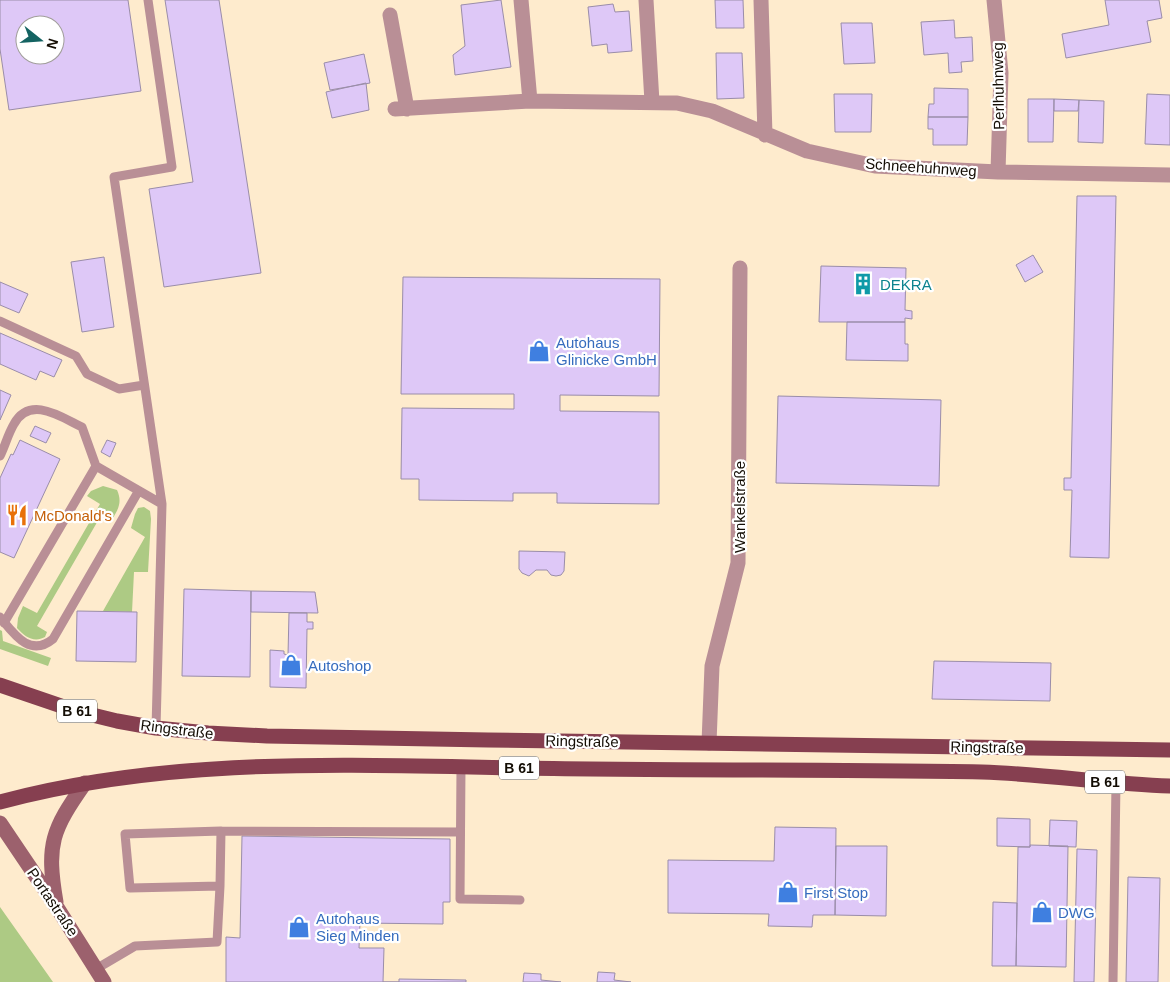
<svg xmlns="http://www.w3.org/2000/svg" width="1170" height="982" font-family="Helvetica,sans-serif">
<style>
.green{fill:#adca84}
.building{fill:#dec8f7;stroke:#9a8da9;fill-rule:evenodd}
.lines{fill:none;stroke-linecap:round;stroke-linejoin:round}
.lane{stroke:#b98f96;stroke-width:9}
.street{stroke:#b98f96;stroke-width:15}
.secondary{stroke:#9c616d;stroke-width:15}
.primary{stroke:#863f50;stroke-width:15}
.labels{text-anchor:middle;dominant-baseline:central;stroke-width:4.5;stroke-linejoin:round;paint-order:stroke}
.shield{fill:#fff;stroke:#5a564f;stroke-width:1}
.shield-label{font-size:14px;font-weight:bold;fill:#130d04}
.street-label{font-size:15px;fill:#130d04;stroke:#fff}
.culture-label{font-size:15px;fill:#0d838f;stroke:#fff;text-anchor:start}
.shop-label{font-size:15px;fill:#366cbe;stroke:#fff;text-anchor:start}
.food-label{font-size:15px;fill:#c56008;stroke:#fff;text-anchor:start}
</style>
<rect width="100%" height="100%" fill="#feebcd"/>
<path class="green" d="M103,486L117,490C122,501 119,508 113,518L103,512L37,626L47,632L45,637C34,643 25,637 17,628L18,618L23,606L37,613L100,504L87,496L91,491Z
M144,507L150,511L151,519L148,572H134L132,612L103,611L145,537L131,528L135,514L138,508Z
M0,630L2,631L3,641L51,658L48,666L0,649Z
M0,907L53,982H0Z"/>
<path class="building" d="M0,0H128L141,91L9,110L0,49ZM25,25H55V55H25Z
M165,0H219L261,273L164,287L149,189L193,182Z
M501,0L511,67L455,75L453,55L465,46L461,5Z
M715,0H743L744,28H716Z
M1105,0H1159L1162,18L1147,21L1151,42L1066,58L1062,34L1109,25Z
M613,4L615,12L629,11L632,51L608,53L607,44L592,46L588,7Z
M954,20L955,38L972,37L973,61L961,62L962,72L949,73L948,53L924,55L921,22Z
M841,23H872L875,63L844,64Z
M716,53H742L744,98L717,99Z
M364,54L370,83L330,90L324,63Z
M366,83L369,110L332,118L326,92Z
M934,88L968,89V117H928L929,104H934Z
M834,94H872L871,132H835Z
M1147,94L1170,95V145L1145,144Z
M1028,99H1054L1053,142H1028Z
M1054,99L1079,100L1078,111H1054Z
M1079,100L1104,101L1103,143L1078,142Z
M928,117H968L967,145H933V129H928Z
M1077,196H1116L1109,558L1070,557L1072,490H1064V478H1071Z
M1033,255L1043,272L1025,282L1016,265Z
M104,257L114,327L82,332L71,262Z
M821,266L906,268L905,310L912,311V319L905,318V322H819Z
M403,277L660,279L659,396L560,395V411L659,412V504L557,503V493H513V501L419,500V479H401L402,408L514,409V394H401Z
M0,282L28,294L19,313L0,305Z
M847,322H905V344H908V361L846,360Z
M0,333L62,360L54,377L40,371L36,380L0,364Z
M0,390L11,395L0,420Z
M778,396L941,400L939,486L776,483Z
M35,426L51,433L46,443L30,436Z
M20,440L60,459L14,558L0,552V478L11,454L13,455Z
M107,440L116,443L110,457L101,452Z
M519,551L565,552L564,571L561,575L556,576L551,575L547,570H536L529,576L522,573L519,569Z
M184,589L251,591L250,677L182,676Z
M251,591L315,592L318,613L251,612Z
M77,611L137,612L136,662L76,661Z
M289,613H307V622H313V629H307L306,688L270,687V650L284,651V654L288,655Z
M934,661L1051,663L1050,701L932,699Z
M997,818L1030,819V847L997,846Z
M1050,820L1077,821L1076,847L1049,846Z
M775,827L836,828L835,915H813L812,927L768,926L769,914L668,913V860L774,861Z
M242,836L450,839V902H443V924L360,923L359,948H384L383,982H226V937L240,938Z
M1030,845L1068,846L1066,967L1016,966L1018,847H1030Z
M836,846H887L886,916L835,915Z
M1077,849L1097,850L1094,982H1074Z
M1128,877L1160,878L1158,982H1126Z
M993,902L1017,903L1016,966H992Z
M598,972L615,973L614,980L631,982H597Z
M524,973L541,974V980L561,982H523Z
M399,979L466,980V982H383H399Z"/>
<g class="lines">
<path class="lane" d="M148,0L172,167L114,177L162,504
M0,321L76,356L87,374L119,389L144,385
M0,456C5,446 8,434 14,424C30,395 61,417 82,427L96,466L162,504L156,728
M0,617C14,634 30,658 53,639L138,492
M4,623L96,466
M461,767L460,899L520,900
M220,886L221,831
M96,969L135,946L217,942L220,886L130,888L125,834L221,831L460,832
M1113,982L1116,783"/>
<path class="street" d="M521,0L530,101
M646,0L652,102
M761,0L765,135
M994,0L1001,73L998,172
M390,15L407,109
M395,109L530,101L677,103L712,111L807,151L875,166L998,172L1170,175
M709,743L712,666L738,563L740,268"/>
<path class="secondary" d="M0,823L58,909L104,982
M56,902C46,844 52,830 85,783"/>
<path class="primary" d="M0,685L76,711L117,721L156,728L208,733L267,736L488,740L1170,750
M0,802C171,756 347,765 522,768C675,771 829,769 982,772C1045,774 1107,784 1170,786"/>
</g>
<defs>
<g id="building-bare" transform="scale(1.725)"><path d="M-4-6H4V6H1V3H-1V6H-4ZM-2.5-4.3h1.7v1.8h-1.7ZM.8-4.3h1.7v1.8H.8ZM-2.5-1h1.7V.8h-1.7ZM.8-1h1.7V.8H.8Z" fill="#0f9aa8" stroke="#fff" stroke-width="2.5" paint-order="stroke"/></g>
<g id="shop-bare" transform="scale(1.725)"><path d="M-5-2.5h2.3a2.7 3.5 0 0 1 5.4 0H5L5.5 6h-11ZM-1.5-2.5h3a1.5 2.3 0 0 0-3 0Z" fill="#3f7fe0" stroke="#fff" stroke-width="2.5" paint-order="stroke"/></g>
<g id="restaurant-bare" transform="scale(1.725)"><path d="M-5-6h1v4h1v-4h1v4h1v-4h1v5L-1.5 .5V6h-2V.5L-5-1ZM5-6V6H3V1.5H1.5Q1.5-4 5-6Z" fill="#e8710a" stroke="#fff" stroke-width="2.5" paint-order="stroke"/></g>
</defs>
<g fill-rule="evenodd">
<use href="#building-bare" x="863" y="284"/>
<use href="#shop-bare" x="539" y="351"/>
<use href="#restaurant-bare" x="17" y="515"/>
<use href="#shop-bare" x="291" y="665"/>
<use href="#shop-bare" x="788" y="892"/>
<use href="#shop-bare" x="1042" y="912"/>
<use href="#shop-bare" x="299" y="927"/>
</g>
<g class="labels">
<g class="shield">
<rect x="57" y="699.5" width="40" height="23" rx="4"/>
<rect x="499" y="756.5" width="40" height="23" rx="4"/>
<rect x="1085" y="770.5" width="40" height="23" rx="4"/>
</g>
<g class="shield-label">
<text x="77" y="711">B 61</text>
<text x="519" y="768">B 61</text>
<text x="1105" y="782">B 61</text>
</g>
<g class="street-label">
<text transform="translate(998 86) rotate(-91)">Perlhuhnweg</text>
<text transform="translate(921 167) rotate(4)">Schneehuhnweg</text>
<text transform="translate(739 507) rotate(-90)">Wankelstraße</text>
<text transform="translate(177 729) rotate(7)">Ringstraße</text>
<text transform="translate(582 741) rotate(1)">Ringstraße</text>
<text transform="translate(987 747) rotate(1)">Ringstraße</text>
<text transform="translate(53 902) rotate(56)">Portastraße</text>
</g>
<g class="culture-label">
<text x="880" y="284">DEKRA</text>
</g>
<g class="shop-label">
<text x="556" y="342">Autohaus<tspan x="556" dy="17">Glinicke GmbH</tspan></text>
<text x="308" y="665">Autoshop</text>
<text x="804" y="892">First Stop</text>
<text x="1058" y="912">DWG</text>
<text x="316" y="918">Autohaus<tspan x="316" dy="17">Sieg Minden</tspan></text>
</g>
<g class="food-label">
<text x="34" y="515">McDonald's</text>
</g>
</g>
<g transform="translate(40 40) rotate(107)"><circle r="24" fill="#ffffff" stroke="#a19e9b"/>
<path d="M0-4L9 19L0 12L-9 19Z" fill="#146362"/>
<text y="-8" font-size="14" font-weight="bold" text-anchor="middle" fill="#130d04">N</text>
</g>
</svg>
